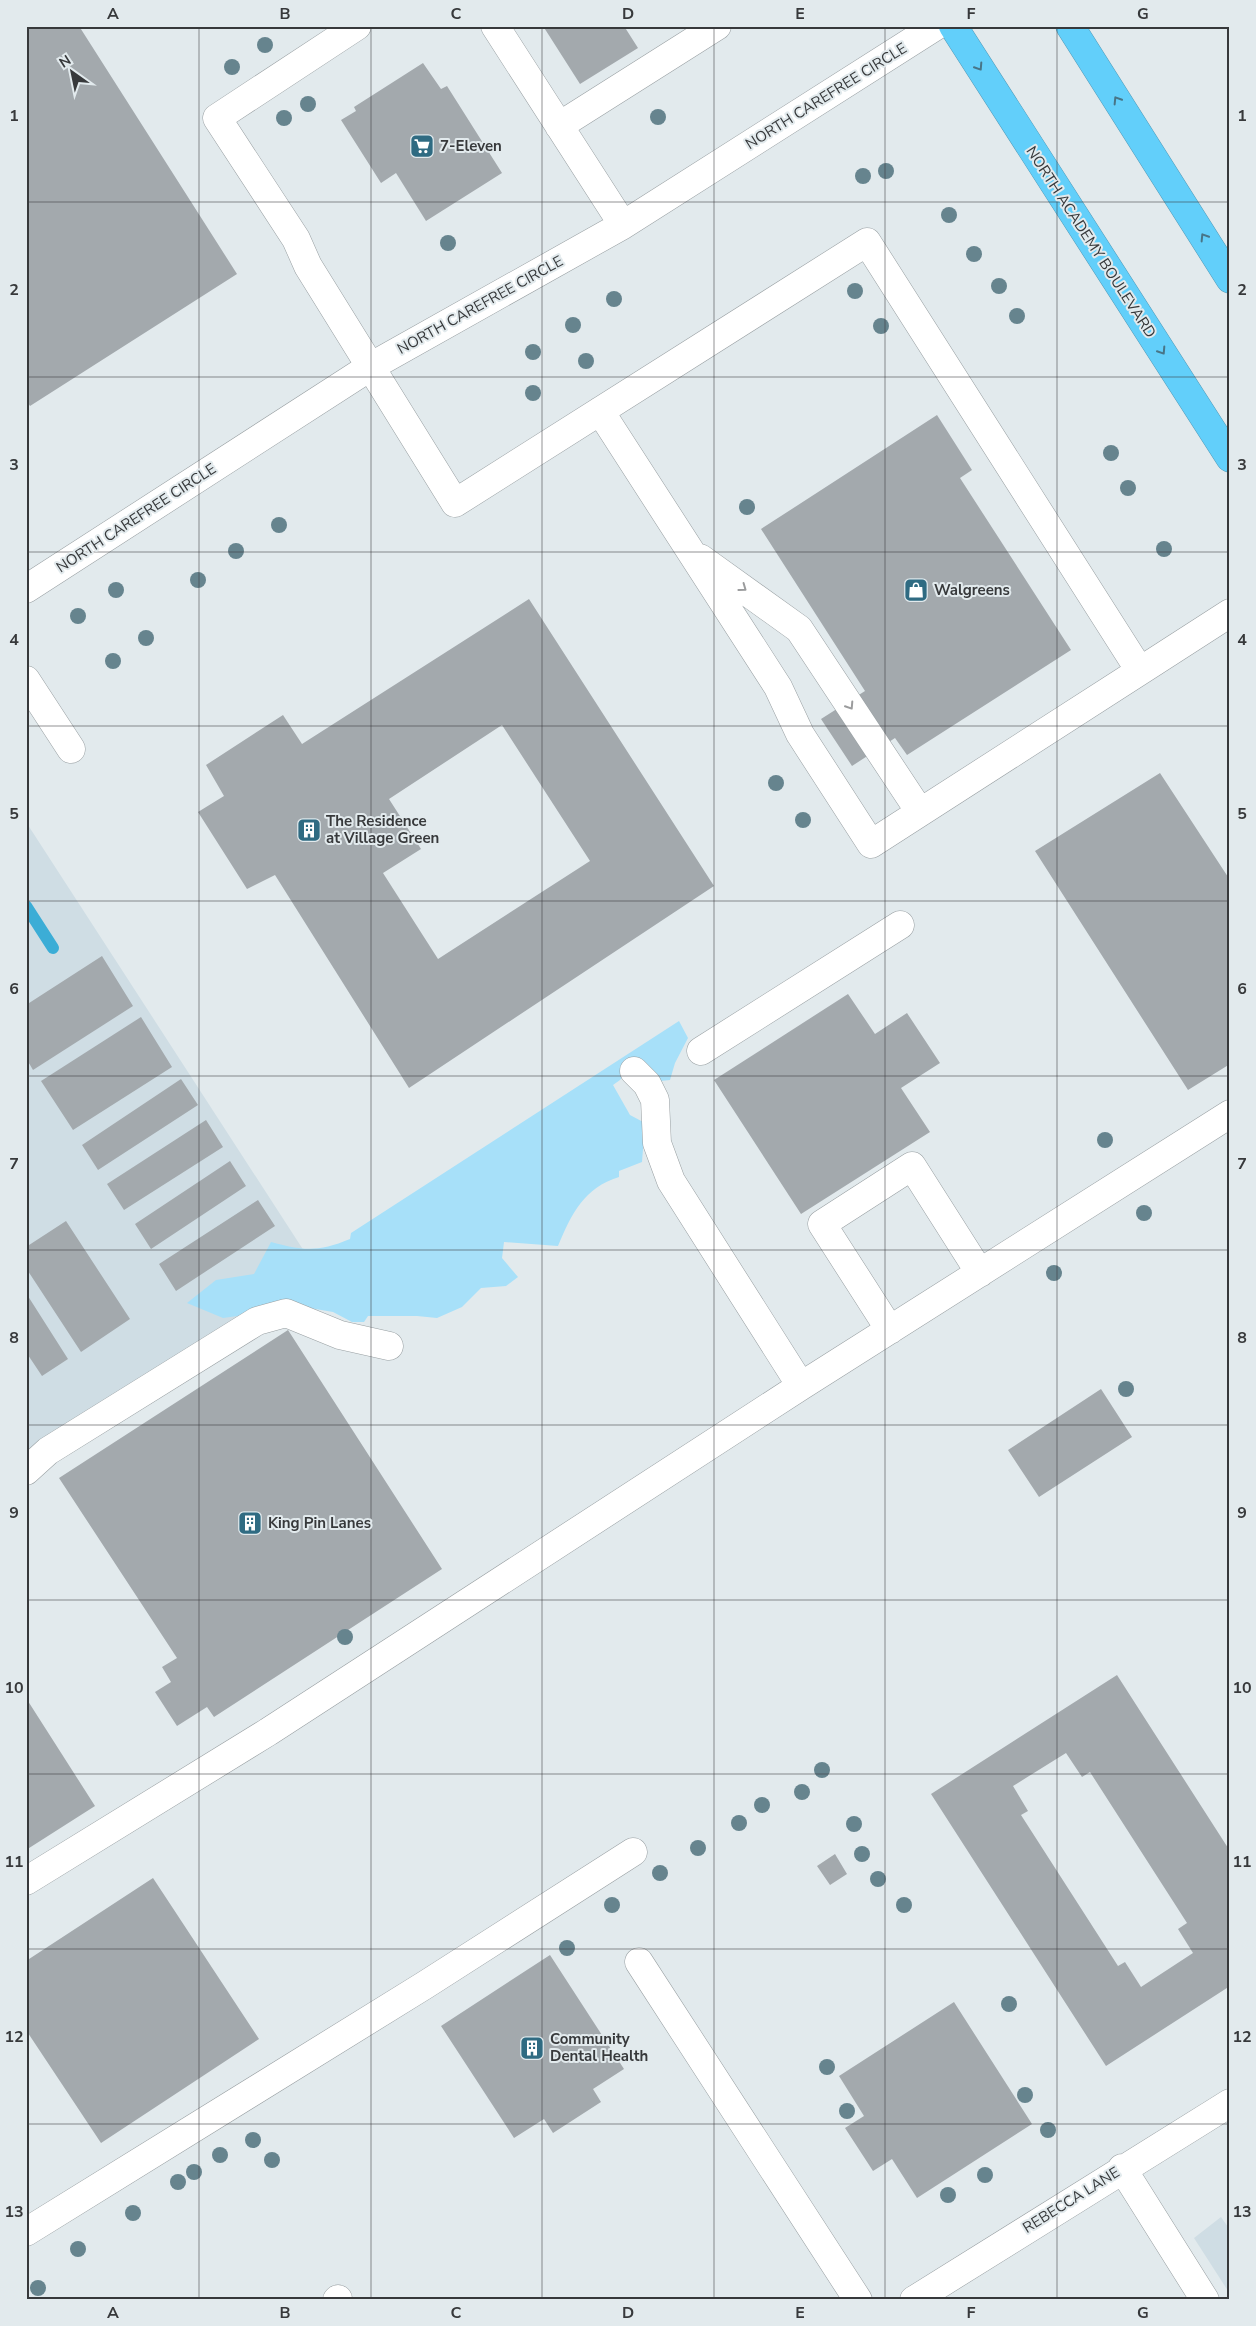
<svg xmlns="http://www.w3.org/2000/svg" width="1256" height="2326" font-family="'Nunito Sans',sans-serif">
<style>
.built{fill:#cfdde4}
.green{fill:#a7e0f9}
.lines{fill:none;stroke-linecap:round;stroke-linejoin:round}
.stream{stroke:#3cadd6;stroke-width:12}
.building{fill:#a3a9ad;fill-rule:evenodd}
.minor-casing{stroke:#989fa2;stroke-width:29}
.highway-casing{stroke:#539ab7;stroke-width:29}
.minor{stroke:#fff;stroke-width:28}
.highway{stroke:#62cffa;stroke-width:28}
.tree{fill:#66848e}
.oneway{stroke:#487587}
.oneway2{stroke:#9b9c9d}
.grid{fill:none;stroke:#37393b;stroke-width:1;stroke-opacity:0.55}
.labels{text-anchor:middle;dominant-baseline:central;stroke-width:4;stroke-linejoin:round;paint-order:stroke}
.street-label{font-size:15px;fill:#37393b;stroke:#e2eaed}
.poi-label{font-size:15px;font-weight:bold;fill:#37393b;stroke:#e2eaed;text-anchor:start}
.neatline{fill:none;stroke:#37393b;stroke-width:2}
.grid-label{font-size:16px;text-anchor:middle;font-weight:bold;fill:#37393b}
</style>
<rect width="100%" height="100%" fill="#e2eaed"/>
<path class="built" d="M26,822L315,1268L26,1453Z
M1221,2217L1230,2230V2294L1194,2238Z"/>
<path class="green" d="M679,1021L688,1038L675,1063L670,1080L651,1082L630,1067L620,1080L613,1085L630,1115L645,1123L642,1162L619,1171V1177C584,1188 572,1213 558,1246L504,1242L502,1258L518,1277L506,1286L481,1288L462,1307L437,1318L417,1316H368L364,1322H352L333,1312L304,1307L223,1318L187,1303L216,1280L254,1274L271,1242C303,1251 319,1252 350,1239L351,1233Z"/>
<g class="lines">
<path class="stream" d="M26,906L53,948"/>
</g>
<path class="building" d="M26,26H79L237,274L30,406L26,400Z
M543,26H624L638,48L580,84Z
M423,63L441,89L447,86L502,173L426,221L396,173L381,183L341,120L356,111L354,107Z
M937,415L972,470L960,478L1071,650L907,755L895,738L852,766L821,719L865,691L761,529Z
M529,599L714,886L409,1088L275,875L247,889L198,812L224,796L206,765L283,715L302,744ZM502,725L590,861L438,959L383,873L421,849L389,799Z
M1160,773L1230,880V1064L1188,1090L1035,851Z
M102,956L133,1006L33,1070L26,1058V1005Z
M848,994L875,1034L907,1013L940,1063L901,1088L930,1132L801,1214L714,1080Z
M141,1017L172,1067L73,1130L41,1081Z
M181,1079L198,1105L98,1170L82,1145Z
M206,1120L223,1147L124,1210L107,1184Z
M230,1161L246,1186L151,1249L135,1224Z
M258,1200L275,1226L176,1291L159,1264Z
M66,1221L130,1319L81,1352L26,1268V1247Z
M26,1293L68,1359L42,1376L26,1352Z
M288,1330L442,1569L214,1717L207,1707L177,1726L155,1692L171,1682L162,1667L177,1658L59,1478Z
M1101,1389L1132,1437L1039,1497L1008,1450Z
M1117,1675L1230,1851V1986L1106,2066L931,1794ZM1066,1753L1082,1777L1090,1772L1187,1923L1178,1929L1193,1953L1141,1987L1125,1962L1118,1966L1021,1815L1028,1811L1013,1786Z
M26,1698L95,1806L26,1850Z
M835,1854L847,1874L830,1885L817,1866Z
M153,1878L259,2039L101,2143L26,2030V1961Z
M550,1955L624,2069L593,2089L601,2102L553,2133L544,2119L514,2138L441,2026Z
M954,2002L1032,2124L917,2198L892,2159L873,2171L845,2128L864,2116L839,2076Z"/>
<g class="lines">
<g class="minor-casing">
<path id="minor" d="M357,26L217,118L296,239L308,266L455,503L867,242L1140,671L1230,613
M495,26L623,225
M559,126L717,26
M600,411L778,687L800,734L871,844L1140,671
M700,558L799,629L920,812
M26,589L370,367L623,225L936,26
M26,680L71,749
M701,1051L900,925
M634,1071L647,1084L655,1100L657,1143L671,1181L801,1386
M890,1330L822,1224L912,1166L980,1273
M26,1471L48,1451L257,1321L286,1313L340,1335L389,1346
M26,1881L268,1732L801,1386L1230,1114
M639,1962L858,2300
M1122,2168L1205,2300
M26,2232L425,1985L633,1852
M337,2300L338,2299
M914,2300L1230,2103"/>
</g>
<g class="highway-casing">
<path id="highway" d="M953,26L1230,458
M1070,26L1230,279"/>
</g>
<use href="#minor" class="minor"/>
<use href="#highway" class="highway"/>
</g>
<g class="tree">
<circle cx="265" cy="45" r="8"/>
<circle cx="232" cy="67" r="8"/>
<circle cx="308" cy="104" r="8"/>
<circle cx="658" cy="117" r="8"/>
<circle cx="284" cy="118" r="8"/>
<circle cx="886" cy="171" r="8"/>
<circle cx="863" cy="176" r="8"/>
<circle cx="949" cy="215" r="8"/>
<circle cx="448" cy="243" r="8"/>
<circle cx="974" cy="254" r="8"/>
<circle cx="999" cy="286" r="8"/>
<circle cx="855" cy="291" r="8"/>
<circle cx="614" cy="299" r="8"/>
<circle cx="1017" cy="316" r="8"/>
<circle cx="573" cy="325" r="8"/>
<circle cx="881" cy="326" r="8"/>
<circle cx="533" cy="352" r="8"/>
<circle cx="586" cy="361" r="8"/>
<circle cx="533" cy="393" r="8"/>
<circle cx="1111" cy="453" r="8"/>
<circle cx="1128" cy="488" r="8"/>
<circle cx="747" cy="507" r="8"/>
<circle cx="279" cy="525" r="8"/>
<circle cx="1164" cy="549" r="8"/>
<circle cx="236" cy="551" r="8"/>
<circle cx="198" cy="580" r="8"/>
<circle cx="116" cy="590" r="8"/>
<circle cx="78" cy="616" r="8"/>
<circle cx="146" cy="638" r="8"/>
<circle cx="113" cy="661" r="8"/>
<circle cx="776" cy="783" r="8"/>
<circle cx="803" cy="820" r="8"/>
<circle cx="1105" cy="1140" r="8"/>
<circle cx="1144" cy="1213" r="8"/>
<circle cx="1054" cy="1273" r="8"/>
<circle cx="1126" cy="1389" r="8"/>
<circle cx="345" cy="1637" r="8"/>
<circle cx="822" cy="1770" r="8"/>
<circle cx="802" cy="1792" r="8"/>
<circle cx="762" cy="1805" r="8"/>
<circle cx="739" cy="1823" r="8"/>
<circle cx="854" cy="1824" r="8"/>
<circle cx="698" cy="1848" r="8"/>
<circle cx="862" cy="1854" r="8"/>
<circle cx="660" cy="1873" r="8"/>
<circle cx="878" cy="1879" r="8"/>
<circle cx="612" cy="1905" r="8"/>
<circle cx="904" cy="1905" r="8"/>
<circle cx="567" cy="1948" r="8"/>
<circle cx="1009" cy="2004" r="8"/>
<circle cx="827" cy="2067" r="8"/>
<circle cx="1025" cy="2095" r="8"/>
<circle cx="847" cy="2111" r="8"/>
<circle cx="1048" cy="2130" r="8"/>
<circle cx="253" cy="2140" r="8"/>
<circle cx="220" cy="2155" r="8"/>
<circle cx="272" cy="2160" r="8"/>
<circle cx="194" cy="2172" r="8"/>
<circle cx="985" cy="2175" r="8"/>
<circle cx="178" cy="2182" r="8"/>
<circle cx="948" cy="2195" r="8"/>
<circle cx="133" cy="2213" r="8"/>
<circle cx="78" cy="2249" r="8"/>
<circle cx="38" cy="2288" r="8"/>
</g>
<defs><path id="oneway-chevron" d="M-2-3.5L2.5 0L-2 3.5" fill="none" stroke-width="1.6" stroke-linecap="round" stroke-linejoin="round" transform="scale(1.25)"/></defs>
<g class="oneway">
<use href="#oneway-chevron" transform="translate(979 67) rotate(57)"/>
<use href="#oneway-chevron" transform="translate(1117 100) rotate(-122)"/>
<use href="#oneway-chevron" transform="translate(1204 237) rotate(-122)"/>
<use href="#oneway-chevron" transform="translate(1162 351) rotate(57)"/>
</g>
<g class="oneway2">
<use href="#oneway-chevron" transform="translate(743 588) rotate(36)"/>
<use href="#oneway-chevron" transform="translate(850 706) rotate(57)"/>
</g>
<path class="grid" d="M199,26V2300M371,26V2300M542,26V2300M714,26V2300M885,26V2300M1057,26V2300M26,202H1230M26,377H1230M26,552H1230M26,726H1230M26,901H1230M26,1076H1230M26,1250H1230M26,1425H1230M26,1600H1230M26,1774H1230M26,1949H1230M26,2124H1230"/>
<defs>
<g id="supermarket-square" transform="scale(1.25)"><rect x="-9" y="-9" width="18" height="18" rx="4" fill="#2f6b82" stroke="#e2eaed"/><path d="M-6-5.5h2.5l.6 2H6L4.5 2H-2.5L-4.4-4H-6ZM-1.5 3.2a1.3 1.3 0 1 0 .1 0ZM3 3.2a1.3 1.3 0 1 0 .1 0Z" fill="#fff"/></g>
<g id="shop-square" transform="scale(1.25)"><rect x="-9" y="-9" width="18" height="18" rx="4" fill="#2f6b82" stroke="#e2eaed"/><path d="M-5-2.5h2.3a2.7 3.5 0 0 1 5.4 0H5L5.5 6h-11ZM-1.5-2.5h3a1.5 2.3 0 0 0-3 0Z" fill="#fff"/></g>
<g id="building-square" transform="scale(1.25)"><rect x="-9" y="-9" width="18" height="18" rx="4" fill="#2f6b82" stroke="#e2eaed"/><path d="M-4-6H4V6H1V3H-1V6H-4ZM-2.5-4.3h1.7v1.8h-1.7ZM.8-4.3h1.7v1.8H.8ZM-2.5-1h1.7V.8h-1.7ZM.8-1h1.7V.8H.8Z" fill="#fff"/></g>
</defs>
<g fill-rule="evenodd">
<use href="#supermarket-square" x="422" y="146"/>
<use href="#shop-square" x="916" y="590"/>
<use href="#building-square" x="309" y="830"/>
<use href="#building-square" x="250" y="1523"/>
<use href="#building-square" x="532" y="2048"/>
</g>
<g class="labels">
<g class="street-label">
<text transform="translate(826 96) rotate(-32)">NORTH CAREFREE CIRCLE</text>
<text transform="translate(1091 242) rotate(57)">NORTH ACADEMY BOULEVARD</text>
<text transform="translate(480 305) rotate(-29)">NORTH CAREFREE CIRCLE</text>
<text transform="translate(136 518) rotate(-33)">NORTH CAREFREE CIRCLE</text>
<text transform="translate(1071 2200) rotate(-32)">REBECCA LANE</text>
</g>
<g class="poi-label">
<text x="440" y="146">7-Eleven</text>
<text x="934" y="590">Walgreens</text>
<text x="326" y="821">The Residence<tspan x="326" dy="17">at Village Green</tspan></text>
<text x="268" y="1523">King Pin Lanes</text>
<text x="550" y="2039">Community<tspan x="550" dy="17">Dental Health</tspan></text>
</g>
</g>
<rect width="1256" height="2326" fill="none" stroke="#e2eaed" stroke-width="55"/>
<g transform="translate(72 72) rotate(327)" stroke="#e2eaed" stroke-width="4" paint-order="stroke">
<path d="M0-4L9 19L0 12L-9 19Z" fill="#37393b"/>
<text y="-8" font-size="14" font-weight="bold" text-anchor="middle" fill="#37393b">N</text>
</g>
<rect x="28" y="28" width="1200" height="2270" class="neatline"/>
<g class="grid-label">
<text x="113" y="19">A</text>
<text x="285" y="19">B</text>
<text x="456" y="19">C</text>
<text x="628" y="19">D</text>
<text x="800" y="19">E</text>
<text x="971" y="19">F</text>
<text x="1143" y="19">G</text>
<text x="14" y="121">1</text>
<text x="1242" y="121">1</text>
<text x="14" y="295">2</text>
<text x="1242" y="295">2</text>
<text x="14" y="470">3</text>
<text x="1242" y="470">3</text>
<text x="14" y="645">4</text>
<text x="1242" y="645">4</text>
<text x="14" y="819">5</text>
<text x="1242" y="819">5</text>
<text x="14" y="994">6</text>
<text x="1242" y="994">6</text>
<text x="14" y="1169">7</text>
<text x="1242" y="1169">7</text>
<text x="14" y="1343">8</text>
<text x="1242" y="1343">8</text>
<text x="14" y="1518">9</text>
<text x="1242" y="1518">9</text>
<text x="14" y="1693">10</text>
<text x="1242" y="1693">10</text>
<text x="14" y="1867">11</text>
<text x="1242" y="1867">11</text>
<text x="14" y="2042">12</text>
<text x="1242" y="2042">12</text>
<text x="14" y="2217">13</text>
<text x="1242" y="2217">13</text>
<text x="113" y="2318">A</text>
<text x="285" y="2318">B</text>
<text x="456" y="2318">C</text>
<text x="628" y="2318">D</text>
<text x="800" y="2318">E</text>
<text x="971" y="2318">F</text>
<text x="1143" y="2318">G</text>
</g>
</svg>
